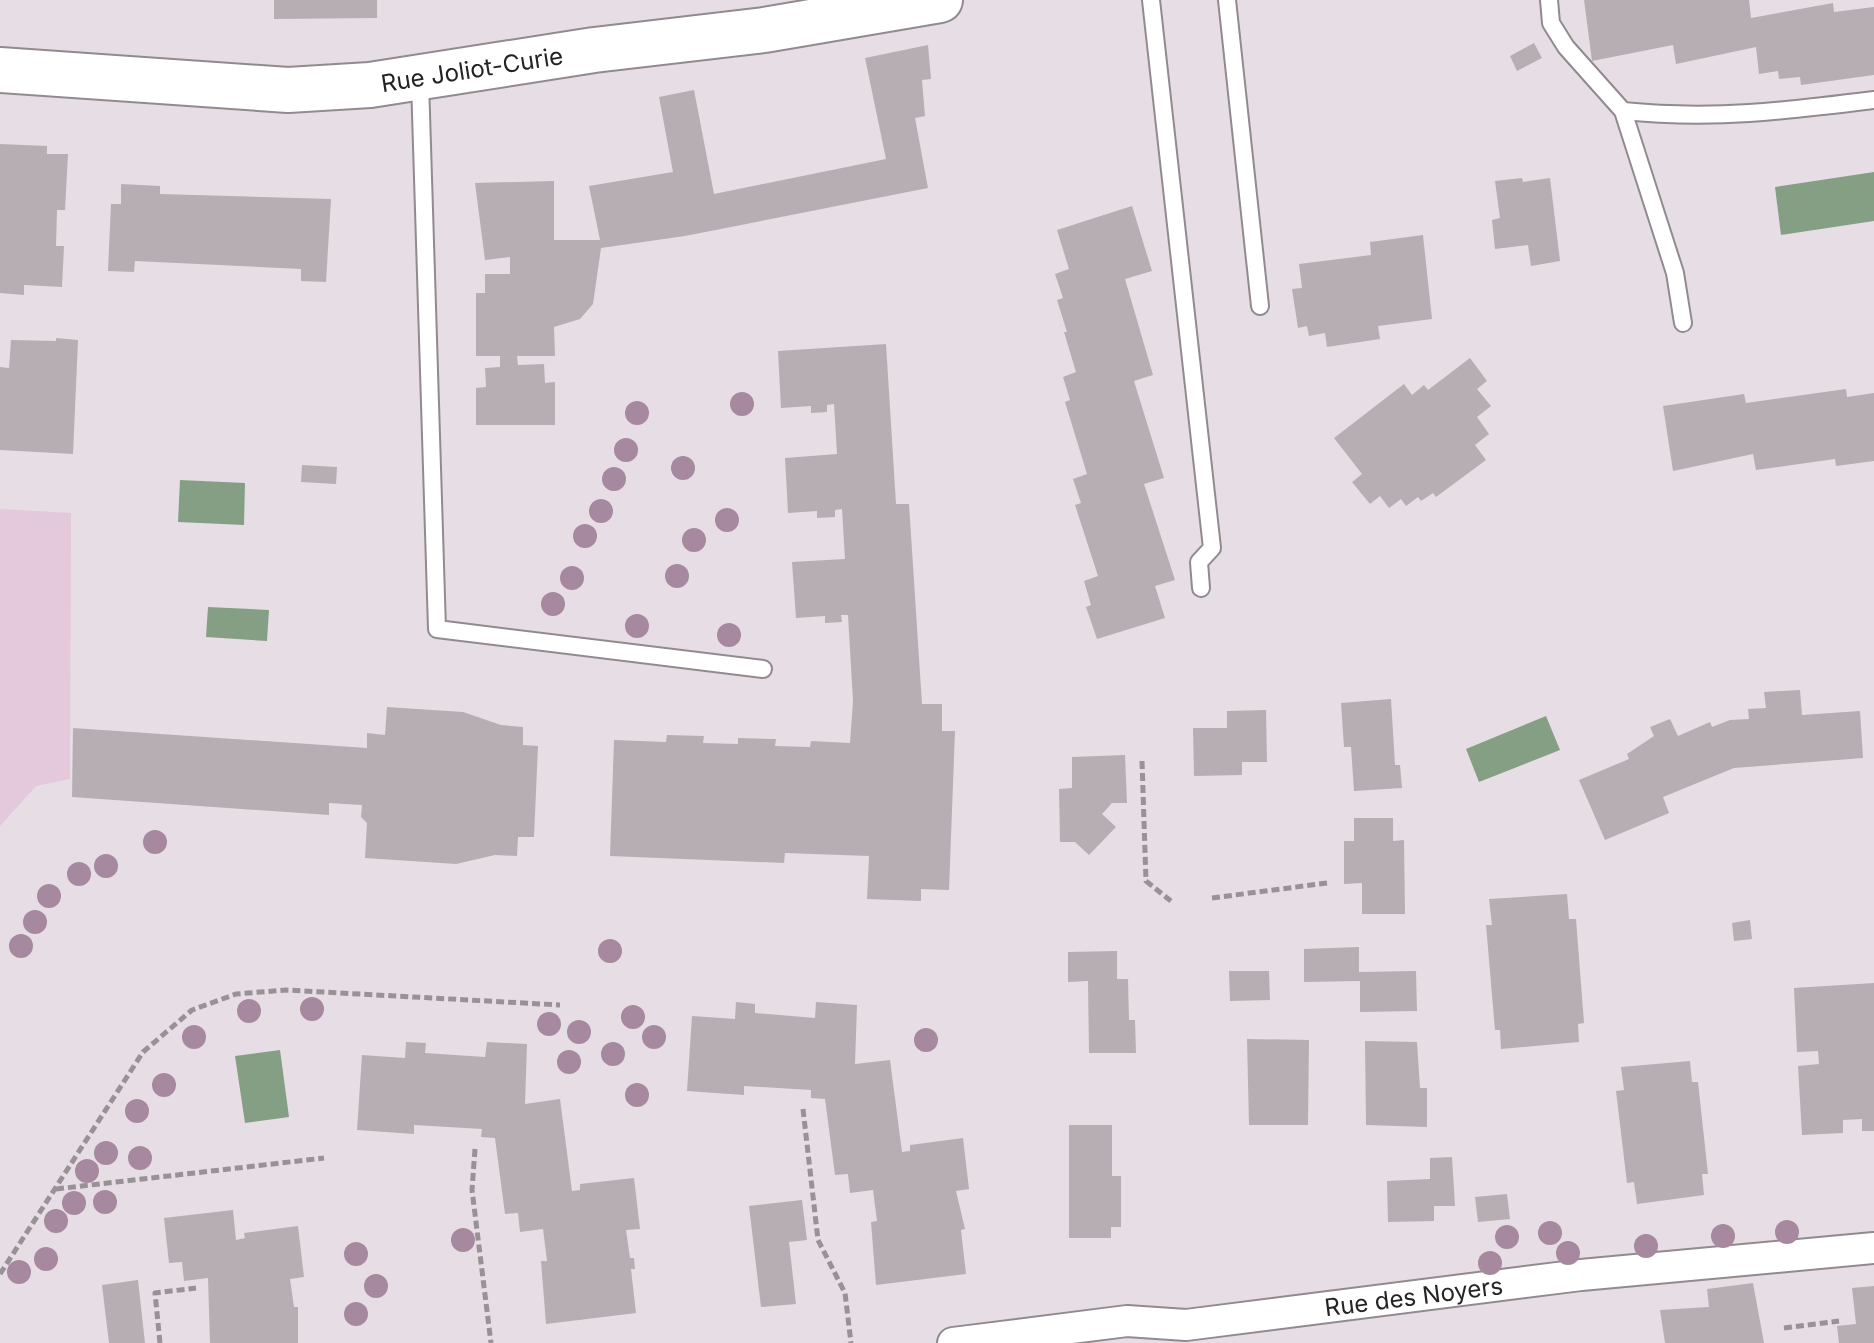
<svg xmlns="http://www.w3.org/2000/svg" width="1874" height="1343" font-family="Inter,sans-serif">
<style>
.green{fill:#e4c8db}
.water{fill:#859f84}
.building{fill:#b6aeb3}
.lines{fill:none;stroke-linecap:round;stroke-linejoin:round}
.service-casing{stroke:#918a8f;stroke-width:20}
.minor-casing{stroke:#918a8f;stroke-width:34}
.secondary-casing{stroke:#918a8f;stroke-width:48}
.path{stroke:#989297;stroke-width:5;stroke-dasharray:8 4;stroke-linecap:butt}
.service{stroke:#fff;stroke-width:16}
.minor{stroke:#fff;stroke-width:30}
.secondary{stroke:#fff;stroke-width:44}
.tree{fill:#a6899e}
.labels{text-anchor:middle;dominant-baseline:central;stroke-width:6;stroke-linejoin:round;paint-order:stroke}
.street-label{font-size:24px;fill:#262325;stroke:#fff}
</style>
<rect width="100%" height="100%" fill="#e6dee4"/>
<path class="green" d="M0,509L71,513L70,779L36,786L0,826Z"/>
<path class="water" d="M1874,172V221L1781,235L1775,187Z
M180,480L245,483L244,525L178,522Z
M208,607L269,610L267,641L206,637Z
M1546,716L1560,750L1479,782L1466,749Z
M280,1050L289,1117L245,1123L235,1056Z"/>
<path class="building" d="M274,0H377V18L274,19Z
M1584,0H1749L1751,18L1833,3L1834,12L1874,7V75L1801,85L1800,77L1779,79L1778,71L1759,74L1756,47L1676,64L1673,45L1592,61Z
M1534,43L1542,58L1517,71L1510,56Z
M928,45L931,79L922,80L925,116L915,118L928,188L685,236L601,248L593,304L580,319L554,327L555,356H517L518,365L544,364L545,383L555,382V425H476V388L486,387L485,368L500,367V356H476V293H485V274H510V257L485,260L475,183L554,181V240H600L589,186L673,172L659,97L694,90L714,194L886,159L865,58Z
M0,144L47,146V154H68L65,210H57L56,246H64L62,287L24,285V295L0,293Z
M1522,178L1523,182L1550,178L1560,261L1531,266L1528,245L1495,249L1492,220L1500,218L1495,181Z
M121,184L160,186V194L331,199L326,282L301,281V269L135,261L134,272L108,271L111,204H121Z
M1132,206L1152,271L1125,279L1153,375L1134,381L1164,478L1144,484L1175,580L1155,586L1165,618L1097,639L1086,607L1091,605L1084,581L1098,576L1075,505L1081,503L1073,479L1087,474L1065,402L1070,400L1063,377L1076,372L1064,332H1067L1057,300L1063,298L1055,274L1069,269L1057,230Z
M1423,235L1432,319L1378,326L1380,339L1327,347L1325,333L1309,336L1307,326L1298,328L1292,289L1302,288L1299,264L1371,255L1370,242Z
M56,338L78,340L73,454L0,450V367L9,368L11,340L56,341Z
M886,344L896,504H909L922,704H942V731H955L949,890L921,889V901L867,899L869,856L785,853L784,863L610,856L614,740L666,742L667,735L704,736L703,743L738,744V738L776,739L775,746L810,747L811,741L850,743L853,701L848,615H841L842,622L825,623V616L796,618L792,562L845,559L842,509L835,510V517L817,518V511L788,513L785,458L837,454L834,404L827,405V412L811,413V406L781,408L778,351Z
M1470,358L1487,381L1477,389L1491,406L1477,417L1489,434L1475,445L1486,460L1436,497L1433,493L1421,501L1418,497L1406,506L1401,499L1389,508L1380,496L1370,504L1352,482L1362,474L1334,438L1404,384L1412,395L1424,385L1428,390Z
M1846,389L1847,397L1874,393V461L1836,466L1835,459L1756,470L1753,454L1673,471L1663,406L1744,394L1746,403Z
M302,465L337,467L336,484L301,482Z
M1800,690L1802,715L1860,711L1863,758L1734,768L1663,797L1669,813L1605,840L1579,780L1629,759L1627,754L1654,736L1650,727L1670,719L1678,736L1710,722L1712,727L1730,720L1749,719L1748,709L1766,708L1764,692Z
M1391,699L1395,765H1400L1402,788L1354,791L1351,747H1344L1341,703Z
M387,707L463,712L501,725L523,727V745L538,746L534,837H518L517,856L495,855L456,864L365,858L367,823L361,817L362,805L329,803V815L72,797L73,728L367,748V733L385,735Z
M1266,710L1267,762H1242V775L1194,776L1193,728H1227V711Z
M1125,755L1127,803H1112L1102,814L1116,827L1089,855L1075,842H1060L1059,789L1072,788V757Z
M1354,818H1393V841L1404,840L1405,914H1362V883L1344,884V841H1354Z
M1567,894L1569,919H1576L1584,1023L1578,1024L1579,1042L1501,1049L1500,1030H1495L1486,925H1492L1489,899Z
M1750,920L1752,939L1734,941L1732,923Z
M1359,947V972L1416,971L1417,1011L1360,1012V981L1304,982V949Z
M1117,951V979H1128L1129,1020H1135L1136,1053H1089L1088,981L1068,982V952Z
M1229,971H1269L1270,1000L1230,1001Z
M1874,983V1131H1862V1119L1843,1120V1133L1802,1135L1798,1066L1819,1064L1818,1051L1797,1052L1794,988Z
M736,1002L755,1004V1013L815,1018L816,1002L857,1005L855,1064L890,1060L902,1152L910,1151V1145L963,1138L969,1189L956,1191L965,1229L961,1230L966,1274L876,1285L871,1222L877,1221L873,1190L850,1193L848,1174L835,1175L825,1099L811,1098V1090L744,1086V1095L687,1091L692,1016L735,1019Z
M1247,1039L1309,1040L1308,1125H1249Z
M1365,1041L1417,1042L1420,1088H1427V1127L1366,1125Z
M406,1042L426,1043L425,1053L485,1057L487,1042L527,1044L525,1104L560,1099L572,1191L580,1190V1184L634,1178L640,1229L626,1230L630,1258H634L635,1269H631L636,1313L546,1324L541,1261H547L543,1229L520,1232L518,1213L505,1214L495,1138L481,1137L482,1129L414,1125V1134L357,1130L362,1055L405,1058Z
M1690,1061L1692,1082H1698L1708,1174H1702L1704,1195L1637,1204L1634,1182L1627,1183L1616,1091L1624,1090L1621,1067Z
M1069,1125H1112V1176H1121V1227H1111V1238H1069Z
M1452,1157L1455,1206H1434V1221L1388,1222L1387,1181L1430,1179V1158Z
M1507,1194L1510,1219L1478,1222L1475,1197Z
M802,1200L807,1240L789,1242L796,1304L761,1307L749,1206Z
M233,1210L236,1240L245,1238L244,1233L298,1226L304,1277L290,1279L294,1307H298V1343H210L208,1278L184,1281L182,1262L169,1263L164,1218Z
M138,1280L145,1343H109L102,1285Z
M1753,1283L1764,1343H1665L1660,1310L1709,1307L1707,1289Z
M1874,1286V1343H1839L1837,1326L1856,1324L1852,1288Z"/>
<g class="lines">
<g class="service-casing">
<path id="service" d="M1151,0L1212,548L1199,562L1201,588
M1227,0L1260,306
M1549,0L1551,23L1566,47L1623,111L1675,273L1683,323
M420,81L437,629L763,669
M1623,111C1713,120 1786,111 1874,100"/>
</g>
<g class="minor-casing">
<g id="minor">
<path id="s1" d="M953,1343L1127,1321L1186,1325L1581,1275L1874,1248"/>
</g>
</g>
<g class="secondary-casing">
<g id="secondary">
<path id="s2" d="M0,70L288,90L370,85L594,50L764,30L940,0"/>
</g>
</g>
<path class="path" d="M1142,761L1146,881L1171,901
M1212,898L1327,883
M803,1109L818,1240L845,1293L851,1343
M475,1149L472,1190L491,1343
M56,1189L324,1158
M0,1274L143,1052L192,1010L236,994L286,990L560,1005
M1784,1328L1839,1321
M160,1343L155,1293L196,1288"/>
<use href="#service" class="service"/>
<use href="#minor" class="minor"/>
<use href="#secondary" class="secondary"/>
</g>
<g class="tree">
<circle cx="742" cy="404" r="12"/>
<circle cx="637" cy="413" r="12"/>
<circle cx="626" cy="450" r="12"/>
<circle cx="683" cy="468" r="12"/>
<circle cx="614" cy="479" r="12"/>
<circle cx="601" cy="511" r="12"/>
<circle cx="727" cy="520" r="12"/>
<circle cx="585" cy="536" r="12"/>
<circle cx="694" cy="540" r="12"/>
<circle cx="677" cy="576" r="12"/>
<circle cx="572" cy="578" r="12"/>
<circle cx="553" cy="604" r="12"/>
<circle cx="637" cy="626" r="12"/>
<circle cx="729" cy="635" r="12"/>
<circle cx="155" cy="842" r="12"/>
<circle cx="106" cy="866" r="12"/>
<circle cx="79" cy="874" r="12"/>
<circle cx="49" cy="896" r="12"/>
<circle cx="35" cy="922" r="12"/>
<circle cx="21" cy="946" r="12"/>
<circle cx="610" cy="951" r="12"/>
<circle cx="312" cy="1009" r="12"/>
<circle cx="249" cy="1011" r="12"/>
<circle cx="633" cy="1017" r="12"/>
<circle cx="549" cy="1024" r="12"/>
<circle cx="579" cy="1032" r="12"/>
<circle cx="194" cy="1037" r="12"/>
<circle cx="654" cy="1037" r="12"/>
<circle cx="926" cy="1040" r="12"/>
<circle cx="613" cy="1054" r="12"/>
<circle cx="569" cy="1062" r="12"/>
<circle cx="164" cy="1085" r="12"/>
<circle cx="637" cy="1095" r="12"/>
<circle cx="137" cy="1111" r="12"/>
<circle cx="106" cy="1153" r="12"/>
<circle cx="140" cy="1158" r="12"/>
<circle cx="87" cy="1171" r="12"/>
<circle cx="105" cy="1202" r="12"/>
<circle cx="74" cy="1203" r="12"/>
<circle cx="56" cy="1221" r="12"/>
<circle cx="1787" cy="1232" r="12"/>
<circle cx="1550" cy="1233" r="12"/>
<circle cx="1723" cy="1236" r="12"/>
<circle cx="1507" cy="1237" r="12"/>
<circle cx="463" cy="1240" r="12"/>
<circle cx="1646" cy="1246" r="12"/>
<circle cx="1568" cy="1253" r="12"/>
<circle cx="356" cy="1254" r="12"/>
<circle cx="46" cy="1259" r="12"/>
<circle cx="1490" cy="1263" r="12"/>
<circle cx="19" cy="1272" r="12"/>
<circle cx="376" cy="1286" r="12"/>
<circle cx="356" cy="1314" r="12"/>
</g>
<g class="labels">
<g class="street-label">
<text stroke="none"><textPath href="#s2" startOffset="474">Rue Joliot-Curie</textPath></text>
<text stroke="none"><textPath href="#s1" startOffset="464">Rue des Noyers</textPath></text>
</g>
</g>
</svg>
